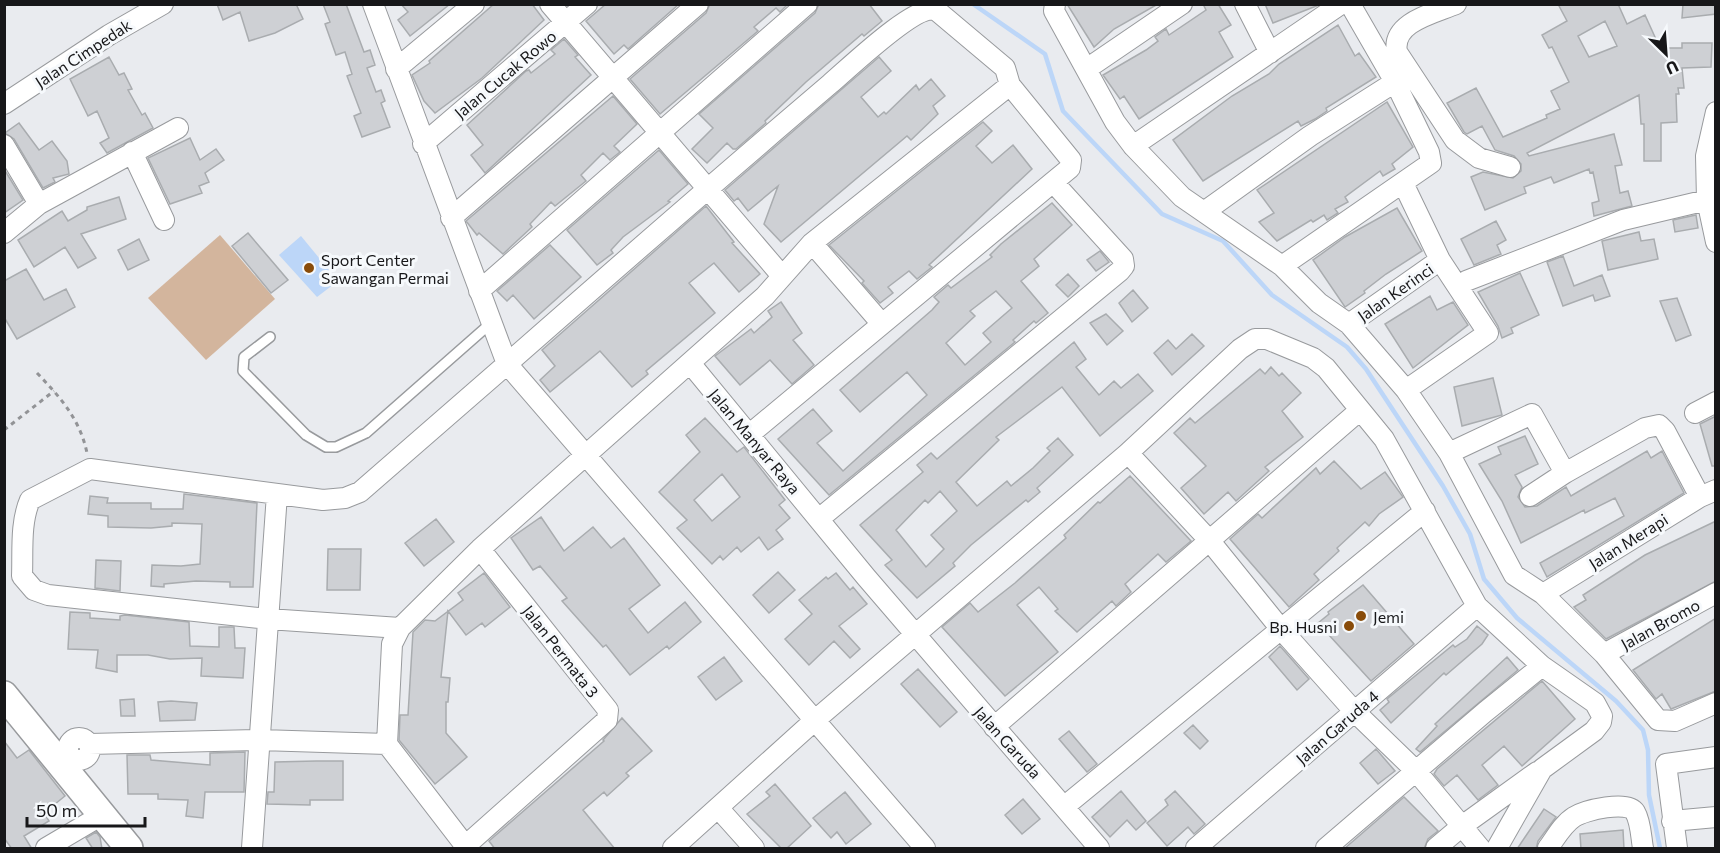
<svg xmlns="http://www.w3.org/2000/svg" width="1720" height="853" font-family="Commissioner,sans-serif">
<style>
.green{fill:#d3b59d}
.water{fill:#bcd6f8}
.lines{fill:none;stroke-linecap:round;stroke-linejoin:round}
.stream{stroke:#bcd6f8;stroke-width:4.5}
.building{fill:#ced0d4;stroke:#a9acaf;stroke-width:1.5;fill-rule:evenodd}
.lane-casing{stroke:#989a9d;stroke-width:12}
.street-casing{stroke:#989a9d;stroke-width:22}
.secondary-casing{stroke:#989a9d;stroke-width:30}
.path{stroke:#929396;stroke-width:3;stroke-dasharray:4.5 4.5;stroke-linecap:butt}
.lane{stroke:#fff;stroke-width:9}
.street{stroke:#fff;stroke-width:20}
.secondary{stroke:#fff;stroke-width:27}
.poi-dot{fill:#894c0a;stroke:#f6f9fc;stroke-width:2}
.labels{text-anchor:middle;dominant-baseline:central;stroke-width:6;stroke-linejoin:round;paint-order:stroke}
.street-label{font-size:16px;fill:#171719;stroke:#f6f9fc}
.poi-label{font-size:16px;fill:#171719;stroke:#f6f9fc;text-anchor:start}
</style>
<rect width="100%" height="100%" fill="#e9ebef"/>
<path class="green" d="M220,235L275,299L206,360L148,298Z"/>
<path class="water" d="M301,236L338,281L317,297L279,255Z"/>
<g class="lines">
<path class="stream" d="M973,4L1045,54L1063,111L1162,214L1223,241L1272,295L1347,347L1366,369L1443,486L1470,534L1484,579L1517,618L1616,701L1643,730L1648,750L1649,795L1660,848"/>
</g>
<path class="building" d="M217,4H296L303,19L275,33L249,41L240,12L223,20Z
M323,4H346L364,52L370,50L375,65L367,68L376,92L381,90L385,101L381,103L390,127L362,137L354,116L361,113L347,76L352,74L345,52L336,55L325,24L330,22Z
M401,4H450L410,36L398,20L408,12Z
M494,4H532L544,20L482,78L435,113L424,101L412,75L430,63L429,61Z
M606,4H679L628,49L624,45L614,54L586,21Z
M710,4H788L780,12L776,8L754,27L758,31L660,114L630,79L706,13Z
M819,4H869L882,21L864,36L862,34L806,82L765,121L766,123L736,149H733L727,143L707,163L692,149L713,128L699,114L815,13Z
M1067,4H1158L1114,29L1094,47Z
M1203,4H1218L1231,25L1219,32L1233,57L1139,119L1124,96L1120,99L1103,75L1146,50L1158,41L1155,37L1166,29L1169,35L1206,10Z
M1265,4H1319V5L1273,23Z
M1558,4H1618L1627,24L1645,15L1660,48H1682V43H1712L1711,67L1682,68L1684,88H1678L1679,94H1676L1677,122L1661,123V161H1644V124H1641L1639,95L1527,153L1529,156L1614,134L1622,165L1615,166L1620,193L1628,191L1632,206L1594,216L1592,203L1599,201L1593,172L1590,173L1589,169L1554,183L1551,177L1524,187L1526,193L1485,210L1471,177L1483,172L1513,178L1521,171V164L1514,156L1495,150L1482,126L1467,134L1464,132L1447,103L1476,88L1503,137L1547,118L1546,115L1560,109L1551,91L1569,82L1552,47L1549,48L1542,35L1567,21ZM1605,21L1617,46L1589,57L1578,36Z
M1683,4H1716V14L1682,18Z
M1338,25L1355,56L1359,53L1376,77L1326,108L1327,111L1315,119L1301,126L1298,121L1203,181L1173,140L1232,96L1269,74L1279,64Z
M564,39L578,55L575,57L591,75L485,173L471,155L483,145L467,125L526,71L529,70L531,73L555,54L551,50Z
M109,57L119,75L124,73L132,89L128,90L142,115L145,113L153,128L107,153L100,143L109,138L97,111L88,116L70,79Z
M879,57L891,71L861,97L878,117L884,112L886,114L916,85L919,90L931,79L945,96L933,106L938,114L911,140L907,136L781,242L764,224L778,186L748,211L738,198L734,201L725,190Z
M613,96L637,124L614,146L620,152L610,160L603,153L581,175L586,181L555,206L551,202L530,224L532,227L503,254L479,233L477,235L466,221Z
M1387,102L1413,147L1392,164L1395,169L1383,176L1380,171L1345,197L1348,202L1335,209L1338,213L1327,220L1324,215L1313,222L1311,220L1277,241L1259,222L1274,213L1257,190Z
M983,122L992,131L976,146L992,163L1013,145L1032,169L929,265L932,267L917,279L909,271L888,287L893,293L880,303L862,283L864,281L829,245Z
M19,123L39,150L52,141L67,161L69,174L53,178L55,182L43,188L14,139L5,133Z
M190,138L200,160L216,149L224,160L205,173L209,182L199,186L202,193L170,204L148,158Z
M659,150L688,184L668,201L670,202L623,237L611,250L613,253L597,265L567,230Z
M4,169L23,200L4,213Z
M119,197L126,219L81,234L96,258L78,268L65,247L34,267L18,240L62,211L68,221L87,210V207Z
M1052,203L1072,225L1034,259L1039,266L1021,281L1048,313L1036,323L1034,321L1013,340L1015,342L829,495L778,439L813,409L832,431L817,443L843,471L927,395L907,372L860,412L840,390L932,310L939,302L934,297L948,285L951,288L992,257L990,255L1001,244ZM996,291L1012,308L983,333L991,342L965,365L946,343L975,316L970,311Z
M706,206L734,242L732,243L760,274L739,292L714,263L689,283L715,313L646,371L648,374L632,387L600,351L550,392L540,380L555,366L542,350Z
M1397,208L1422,251L1386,274L1364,291L1365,293L1345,307L1313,260L1345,237Z
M1696,215L1698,228L1675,232L1673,220Z
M1496,221L1506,240L1497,245L1501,254L1474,265L1461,239Z
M1639,232L1641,241L1654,239L1658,259L1608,270L1602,241Z
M248,233L288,280L271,293L232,246Z
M139,239L149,260L128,270L118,250Z
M550,245L581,277L534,319L513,295L507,301L497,291Z
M1100,251L1109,262L1096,271L1087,260Z
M1563,256L1574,286L1602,275L1610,296L1595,301L1593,295L1563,306L1547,262Z
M26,269L44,300L66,289L75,307L17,339L4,317V281Z
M1520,273L1539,315L1511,328L1513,333L1502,338L1498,326L1478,292Z
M1068,274L1079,286L1068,297L1056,285Z
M1133,290L1148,308L1132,322L1119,303Z
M1430,296L1437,310L1453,302L1468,325L1413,368L1385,324Z
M1677,298L1691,335L1676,341L1660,301Z
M781,302L802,333L793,340L814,365L792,384L770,360L740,385L715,356L751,329L754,333L772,317L768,311Z
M1106,314L1123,331L1107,345L1090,323Z
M1192,334L1204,346L1172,375L1154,353L1168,340L1176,349Z
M1074,342L1086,359L1076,367L1099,395L1114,381L1121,388L1138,374L1153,391L1100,436L1062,387L996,437L999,440L956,482L977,506L1007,481L1011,486L1033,468L1050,451L1047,448L1058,438L1073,455L1037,488L1040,492L1028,502L1026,500L971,545L953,563L955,566L917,598L885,565L892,560L860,525L923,472L917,465L931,453L937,459ZM940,491L957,511L931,535L944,549L926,567L896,530L925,500L928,503Z
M1271,367L1279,376L1282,373L1301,393L1282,411L1303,437L1265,467L1269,471L1236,501L1228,492L1204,514L1181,488L1206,466L1174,433L1190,418L1195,423L1260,369L1265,374Z
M1493,378L1502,415L1462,426L1454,387Z
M1716,416V466H1712L1700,424Z
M705,418L737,452L744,447L785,500L779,505L790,518L776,530L783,539L768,550L759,537L741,552L737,547L723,560L720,556L712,564L677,528L687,520L659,492L700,452L686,435ZM722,474L740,497L712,521L694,500Z
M1525,436L1538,464L1515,475L1522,487L1518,497L1525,507L1537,506L1566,487L1571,496L1647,451L1651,458L1662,451L1684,493L1547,577L1540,563L1624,516L1615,498L1585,513L1584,510L1521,543L1502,501L1479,464L1501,454L1498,447Z
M1334,461L1361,489L1385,472L1403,497L1379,514L1369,526L1365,522L1337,548L1339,551L1314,574L1319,580L1289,607L1230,539L1258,514L1262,518L1316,468L1320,474Z
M1130,476L1191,541L1166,562L1158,554L1125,584L1131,592L1116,606L1112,601L1077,632L1055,611L1058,609L1039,587L1017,605L1058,652L1005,696L942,627L970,603L978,612L1015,583L1066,538L1064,535L1098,502L1100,503Z
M184,494L257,503L253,587H230V582L196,581L164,584V587L151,586L152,565L181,566L200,564L202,524L172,523V526L151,528L108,527V516L88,514L90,496L108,498L107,503H151V509H183Z
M541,517L564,551L593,527L611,548L624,538L660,585L629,609L648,633L685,602L701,622L669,649L667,646L630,675L606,645L603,647L562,601L567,598L540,566L533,570L511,538Z
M436,519L454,542L424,566L405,543Z
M1716,521V581L1606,639L1574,607L1586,600L1583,595L1645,555Z
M328,549H361L360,590H327Z
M96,560L121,561L120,591L95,588Z
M778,572L795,590L769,613L753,595Z
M484,573L510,607L485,627L482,623L466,635L448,611L441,677L450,678L448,702H446V733L467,757L435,784L399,740L400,715H408L413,632L425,620L435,621L463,600L458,593Z
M836,573L850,590L853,587L867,604L839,626L860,649L850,658L834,641L809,665L785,639L812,614L799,600L826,577L828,579Z
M1363,585L1414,644L1371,681L1318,623L1329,614L1328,612Z
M70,612L90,613V618L120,620V616L125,615L189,622L190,646L219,647V627H234L235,648H245L243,678L201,676L202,658L170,659L148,655H117V672L96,668L98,650L68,649Z
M1716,618V691L1671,709L1662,694L1656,699L1633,670Z
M1477,626L1488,635L1482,644L1446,675L1444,673L1391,723L1380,710L1389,702L1387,699L1453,645L1455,647L1467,639Z
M1280,646L1309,679L1297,690L1269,657Z
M724,657L742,681L716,700L698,677Z
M1507,657L1518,670L1420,752L1416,749L1437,726L1435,724Z
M918,669L957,712L940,727L901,684Z
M1542,681L1575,719L1522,766L1504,746L1482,765L1498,785L1478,800L1457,775L1444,786L1434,774L1437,769Z
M134,699L135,716H121L120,700Z
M171,701L197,703L195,720L160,721L158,702Z
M622,718L652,751L626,773L629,776L607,796L604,792L583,810L615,849H495L489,841L604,741L603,740Z
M1193,725L1208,741L1200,749L1184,733Z
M1069,731L1097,764L1087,772L1059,739Z
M4,741L17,758L29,750L65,796L44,813L49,821L24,836L32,849H12L4,838Z
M1376,749L1395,771L1378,784L1360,763Z
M245,752L244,792H205L203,818L186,816L188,800L158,799V794H128L127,755H150L151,760L210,765V753Z
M316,761H343V800H310V805L267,804L268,792H274L275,762Z
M775,784L811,826L786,849H782L747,814L770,796L766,792Z
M1121,791L1146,821L1136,830L1127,820L1110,837L1092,817Z
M1175,791L1205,824L1194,834L1188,827L1167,846L1147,823L1168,805L1165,800Z
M845,792L871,824L846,844L837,832L831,838L813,818Z
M1404,797L1438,831L1428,839L1424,849H1344Z
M1023,799L1040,819L1022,834L1005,815Z
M1544,809L1556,817L1538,841L1536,849H1517Z
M1623,830L1624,849H1581L1580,834Z
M96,832L100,837L102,849H93L86,838Z"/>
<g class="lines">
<g class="lane-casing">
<path id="lane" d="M270,337L244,357L243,371L306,435L326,447H336L366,433L491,323"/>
</g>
<g class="street-casing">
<path id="street" d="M373,4L507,364L360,492L345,498L323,500L90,469L30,500C20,523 23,551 22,576L34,590L48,595L268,619L400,628
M550,4L782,276
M1055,4L1054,11L1115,122L1133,146L1182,197L1282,266
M1245,4L1270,53
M1350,4L1395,82L1429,152L1431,163L1282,266L1319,303L1349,324L1406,390L1449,453L1514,575L1543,594L1604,654L1658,720L1675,721L1716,703
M1456,4C1435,13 1391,22 1397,52L1455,140L1479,158L1510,167
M1088,68L1182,4
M396,69L474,4
M4,104L109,35L163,4
M1716,112L1706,156L1707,200L1716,242
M423,144L587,4
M4,145L39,204L4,233
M1133,146L1341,4
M132,152L164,220
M1403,183L1440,260L1488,333L1406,390
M39,204L178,128
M1204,212L1310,136L1395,82
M451,218L698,4
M812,243L882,324
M1466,281L1623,220L1707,200
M479,291L807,4
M1349,324L1440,260
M690,363L866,577L1099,848
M1695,413L1716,402
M750,434L1053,182L1123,259L1124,266L1120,271L820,518
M1128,453L1209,540L1280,628L1354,711L1416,771L1480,848
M1449,453L1532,414L1565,473L1645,428L1659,425L1665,431L1700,497
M1530,496L1565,473
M1543,594L1700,497L1716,490
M1604,654L1716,593
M994,727L1359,411
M68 749a11 11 0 1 1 22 0a11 11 0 1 1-22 0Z
M89,744L260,740L387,744
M1065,806L1425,511
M719,809L754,848
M1672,821L1716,817
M46,848L102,815
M252,848L277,494
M463,848L607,720L608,710L480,549
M467,848L387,744L392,644L400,628L480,549L765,296L812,243L1010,85
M673,848L814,721L1128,453L1240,349L1255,339H1267L1313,358L1326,368L1384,439L1477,606L1542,666L1595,703L1602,716L1601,722L1594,731L1542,769L1497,848
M925,848L507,364C614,270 722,176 830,84C849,68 915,4 936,10L1005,68L1010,85L1071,160L1070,168L1053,182
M1196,848L1477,606
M1326,848L1485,712L1542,666
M1436,848L1462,826L1537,772
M1548,848C1556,837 1563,824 1574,817C1585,810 1628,800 1635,812C1641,822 1641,838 1643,848
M1677,848L1666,764L1716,757"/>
</g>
<g class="secondary-casing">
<path id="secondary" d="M4,695L129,848"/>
</g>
<path class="path" d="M37,373C60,397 80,419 87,453
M4,430L54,391"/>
<use href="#lane" class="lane"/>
<use href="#street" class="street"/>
<use href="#secondary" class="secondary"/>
</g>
<g class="poi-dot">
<circle cx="309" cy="268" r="6"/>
<circle cx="1361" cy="616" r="6"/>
<circle cx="1349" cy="626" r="6"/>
</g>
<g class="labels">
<g class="street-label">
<text transform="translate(83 53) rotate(-33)">Jalan Cimpedak</text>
<text transform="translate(505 74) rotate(-40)">Jalan Cucak Rowo</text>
<text transform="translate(1395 292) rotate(-35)">Jalan Kerinci</text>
<text transform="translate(755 441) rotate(50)">Jalan Manyar Raya</text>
<text transform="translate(1628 541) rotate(-32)">Jalan Merapi</text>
<text transform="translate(1660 624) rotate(-29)">Jalan Bromo</text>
<text transform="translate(561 651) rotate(52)">Jalan Permata 3</text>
<text transform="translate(1337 727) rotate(-41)">Jalan Garuda 4</text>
<text transform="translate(1008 742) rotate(48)">Jalan Garuda</text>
</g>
<g class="poi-label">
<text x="321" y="259">Sport Center<tspan x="321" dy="18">Sawangan Permai</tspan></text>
<text x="1373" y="616">Jemi</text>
<text x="1337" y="626" text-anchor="end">Bp. Husni</text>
</g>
</g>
<rect width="1720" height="853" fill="none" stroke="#171719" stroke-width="12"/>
<g transform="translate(1666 54) rotate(155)" stroke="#f6f9fc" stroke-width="4.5" paint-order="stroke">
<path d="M0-4.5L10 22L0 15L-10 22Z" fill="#171719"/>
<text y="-9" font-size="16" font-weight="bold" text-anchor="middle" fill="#171719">U</text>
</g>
<path d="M27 817v9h118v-9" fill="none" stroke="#171719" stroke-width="3"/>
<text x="36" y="817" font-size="18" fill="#171719" stroke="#f6f9fc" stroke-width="4.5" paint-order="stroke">50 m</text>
</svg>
